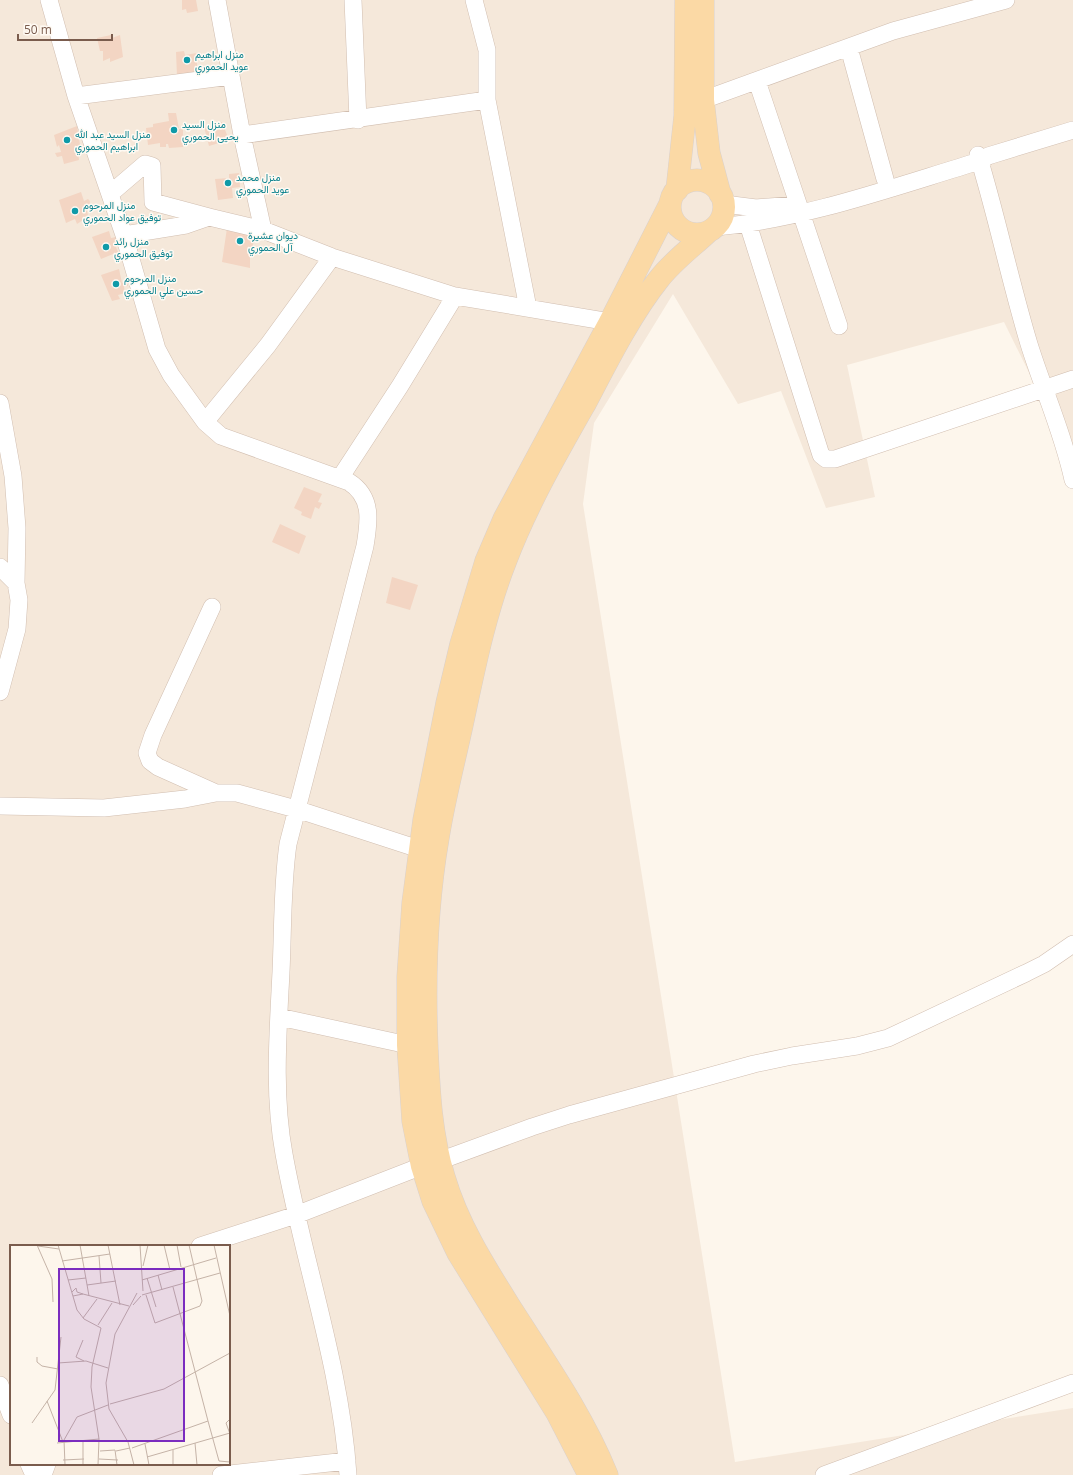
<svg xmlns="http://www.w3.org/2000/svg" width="1073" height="1475" font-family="'Open Sans',Vazirmatn,sans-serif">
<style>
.residential{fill:#f5e8da;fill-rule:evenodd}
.building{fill:#f3d5c3}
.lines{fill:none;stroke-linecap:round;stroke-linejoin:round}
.minor-casing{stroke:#d1beb0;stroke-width:18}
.major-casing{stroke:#dad1cd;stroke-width:23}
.minor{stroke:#fff;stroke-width:17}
.major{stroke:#fbd9a5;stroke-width:22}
.culture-dot{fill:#0f9aa8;stroke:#fffaf3;stroke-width:1.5}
.labels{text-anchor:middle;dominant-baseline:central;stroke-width:3;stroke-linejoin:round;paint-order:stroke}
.culture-label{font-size:10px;fill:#0d838f;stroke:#fffaf3;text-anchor:start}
.inset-road{fill:none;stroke:#c5b3a7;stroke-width:1}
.view{fill:#7b2cbf;fill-opacity:0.15;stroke:#7b2cbf;stroke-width:2}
.inset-edge{fill:none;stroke:#7a5c4d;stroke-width:2}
</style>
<rect width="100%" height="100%" fill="#fdf6ec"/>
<path class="residential" d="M0,0H1073V462L1004,322L847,365L875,497L826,508L781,391L738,404L673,294L594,423L583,504L735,1462L1073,1408V1475H0ZM11,1246H229V1464H11Z"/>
<path class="building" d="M182,0H196L198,11L187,13L186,9L182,10Z
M111,35L112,38L120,35L123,57L110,62V58L103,61V51H100L97,38Z
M184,51L185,55L197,53V74L177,76L176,52Z
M168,113H176L179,129H183V147L169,148L168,144H166V147H160V143L148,145L146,128L153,127V124L169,121Z
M222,122L229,140L209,146L204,127Z
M77,126L81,151L78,152L79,160L64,164L62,156L57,157L55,153L61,152L59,145L57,147L54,135Z
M239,173L240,187L232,188L233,198L218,200L215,179L229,178V174Z
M81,192L84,201L88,199L90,201L89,207L86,208L88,215L82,218L83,220L77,224L75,219L66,223L59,200Z
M227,228L255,234L252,250L254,249V256H250V268L222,262Z
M109,231L111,238L116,237L117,241L114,242L118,252L101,259L92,237Z
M119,269L122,283L127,281L128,286L124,287L125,293L118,295L120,299L112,301L101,275Z
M304,487L322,494L318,502L322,503L319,509L315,507L311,519L301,515L302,512L294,508Z
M280,524L306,536L299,554L272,542Z
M392,577L418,585L410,610L386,603Z"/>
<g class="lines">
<g class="minor-casing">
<path id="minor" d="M49,0L76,96L124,235L157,349L171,375L205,422L221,436L349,482C373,497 369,522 365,546L288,844C282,886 283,929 281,972C278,1032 273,1095 284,1154C303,1261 341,1366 348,1475
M217,0L242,135L263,230
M353,0L358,120
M474,0L487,50V100L528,308
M849,48L885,179
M757,81L839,326
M76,96L231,76
M703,100L893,31L1006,0
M242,135L487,100
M978,155C997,217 1010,281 1029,344C1043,389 1063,433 1073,480
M110,194L145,164L152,166L153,202L209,217
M724,204L756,208L795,205
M748,224L821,455L826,459H835L1073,379
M716,227C806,219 893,187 980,161L988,156L1073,130
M124,235L186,225L209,217L263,230L332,257L455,296L610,322
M0,403L13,476L17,528L16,583L19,600L17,629L0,692
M205,422L268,345L332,257
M340,478L400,386L455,296
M0,567L16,583
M212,607L153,735L147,753L150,761L158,767L216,793
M0,806L104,808L185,799L216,793H237L296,809L419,849
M279,1017L408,1045
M439,1161L532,1127L569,1115L754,1064L792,1056L857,1046L888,1038L1026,973L1044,964L1073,944
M200,1246L296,1215L422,1166
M0,1385L11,1415
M29,1464L34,1475
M43,1475L47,1464
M221,1475L347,1461
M824,1475L1073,1383"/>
</g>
<g class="major-casing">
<path id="major" d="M703,0V100L709,153L720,194
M670 207a27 27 0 1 1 54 0a27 27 0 1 1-54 0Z
M677,190L685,116L686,0
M589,1475L557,1413L458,1253L433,1201L422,1166L413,1121L408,1045V977L413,903L424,820L447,703L461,644L486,561L504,519L610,322L670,204
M607,1475C583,1416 546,1363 512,1310C485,1267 458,1225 444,1177C431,1135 429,1092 427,1049C424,978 426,908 438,838C444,800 454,762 462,725C474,669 485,613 506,560C527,505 557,453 586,402C607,362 631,314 659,279C673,261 692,247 708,232"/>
</g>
<use href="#minor" class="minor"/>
<use href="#major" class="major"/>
</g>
<g class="culture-dot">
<circle cx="187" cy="60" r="4"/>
<circle cx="174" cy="130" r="4"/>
<circle cx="67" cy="140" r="4"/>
<circle cx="228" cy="183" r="4"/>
<circle cx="75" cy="211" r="4"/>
<circle cx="240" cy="241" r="4"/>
<circle cx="106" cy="247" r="4"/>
<circle cx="116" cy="284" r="4"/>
</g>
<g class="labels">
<g class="culture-label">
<text x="195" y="54">منزل ابراهيم<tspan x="195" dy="12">عويد الحموري</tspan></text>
<text x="182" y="124">منزل السيد<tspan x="182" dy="12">يحيى الحموري</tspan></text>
<text x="75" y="134">منزل السيد عبد الله<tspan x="75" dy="12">ابراهيم الحموري</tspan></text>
<text x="236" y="177">منزل محمد<tspan x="236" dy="12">عويد الحموري</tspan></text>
<text x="83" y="205">منزل المرحوم<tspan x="83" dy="12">توفيق عواد الحموري</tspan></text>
<text x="248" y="235">ديوان عشيرة<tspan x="248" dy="12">آل الحموري</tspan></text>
<text x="114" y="241">منزل رائد<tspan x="114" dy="12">توفيق الحموري</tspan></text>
<text x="124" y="278">منزل المرحوم<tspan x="124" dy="12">حسين علي الحموري</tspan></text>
</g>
</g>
<g transform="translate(10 1245)">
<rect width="220" height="220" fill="#fdf6ec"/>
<path class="inset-road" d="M27,0L42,34L43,57M48,0L67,65L74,74L91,83L82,122L81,142L89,194L88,220M70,0L79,51M98,0L110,60M130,0L133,46M154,0L160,25M167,0L171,22M204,0L220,71M28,1L49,4M89,11L91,38M52,16L100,9M133,21L138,0M148,30L152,45M137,33L146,62M58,35L76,33M132,35L206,13M77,40L106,36M62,47L66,43L67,47L73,49M132,50L210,28M136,50L145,78L190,61L192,56L179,0M63,51L73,49L119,61M123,60L131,51M73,73L87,54M88,80L102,58M73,95L66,112L74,116M27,112V117L32,121L48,124M48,118L76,116L98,123M37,156L53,197M100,159L154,144L220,108M220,174L216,178L220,189M198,176L209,216L220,217M22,178L45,145L51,92M73,196V220M47,198L89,194M185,198L187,220M135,199L139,220M122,203L198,176L163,42M90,206L105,205L107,220M106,206L120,203M137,212L220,188M89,214L108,215M53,215L74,214M55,220L54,195L67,172L98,160M124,220L118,197L99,164L96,138L105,89L127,48M163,220V205"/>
<path class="view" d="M49,24H174V196H49Z"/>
<rect width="220" height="220" class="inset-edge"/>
</g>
<path d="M18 34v6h94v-6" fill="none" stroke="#7a5c4d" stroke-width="2"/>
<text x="24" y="34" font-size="12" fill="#7a5c4d" stroke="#fffaf3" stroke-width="3" paint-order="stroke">50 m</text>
</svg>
